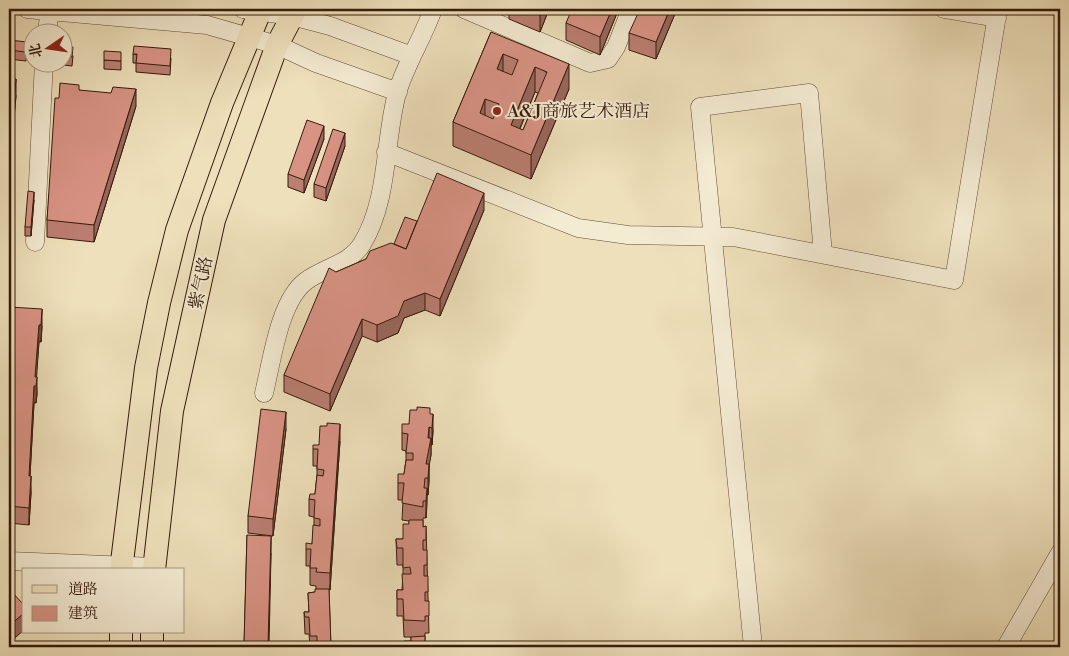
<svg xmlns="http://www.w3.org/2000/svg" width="1069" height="656" font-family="'Libre Bodoni','Noto Serif SC',serif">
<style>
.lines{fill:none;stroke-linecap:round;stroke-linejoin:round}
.minor-casing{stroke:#634c37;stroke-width:19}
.major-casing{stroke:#351a0b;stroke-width:24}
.minor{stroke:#f4ebd3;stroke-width:18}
.major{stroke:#eee0bb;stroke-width:22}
.wall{fill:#bb7e72;stroke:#351a0b;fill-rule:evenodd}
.shaded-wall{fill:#98675d;stroke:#351a0b}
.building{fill:#d99385;stroke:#351a0b;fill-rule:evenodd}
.poi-dot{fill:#8f2418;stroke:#f4ebd3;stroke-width:2}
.labels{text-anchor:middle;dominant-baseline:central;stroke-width:4;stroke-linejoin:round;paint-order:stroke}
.poi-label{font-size:18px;fill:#351a0b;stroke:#f4ebd3;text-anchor:start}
.street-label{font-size:18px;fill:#351a0b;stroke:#f4ebd3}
</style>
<rect width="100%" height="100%" fill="#eee0bb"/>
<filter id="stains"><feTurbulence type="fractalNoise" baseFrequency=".004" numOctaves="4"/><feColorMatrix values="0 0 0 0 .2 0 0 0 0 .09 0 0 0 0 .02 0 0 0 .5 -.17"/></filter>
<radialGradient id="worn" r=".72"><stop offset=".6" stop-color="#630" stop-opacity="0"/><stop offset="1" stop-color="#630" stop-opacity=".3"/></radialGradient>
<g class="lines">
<g class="minor-casing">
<path id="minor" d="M27,9L207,25L277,45L316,63L398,92
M243,9L292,16L330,26L412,56
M464,9L590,63L608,59L616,47L631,9
M944,9L997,18
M47,32L50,9
M386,152L578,228L628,235L733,237L954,280L998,9
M35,242L44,62
M264,393C272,361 279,301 306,281C325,267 350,264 362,244C389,200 384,142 397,93C406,63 423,38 433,9
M9,561L154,567
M753,647L700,107L809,93L823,254
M1006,647L1060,553"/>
</g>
<g class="major-casing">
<path id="major" d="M121,570L146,368L159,303L177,230L222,103L261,9
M154,570L172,411L214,220L277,45L296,9
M121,647V632
M152,647V632"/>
</g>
<use href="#minor" class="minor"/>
<use href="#major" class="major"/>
</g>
<path class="wall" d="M509,9H549L540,32L509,19Z
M617,9V13L600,55L566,40V23L577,10Z
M677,9L656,59L629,50V33Z
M491,32L569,89L531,179L453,146V122ZM535,92L538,93L523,130L520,129Z
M9,40L27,50L26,61L9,59Z
M62,46L73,56L72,66L55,64V62H62Z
M133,54L171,58L170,75L136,72V63H133Z
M104,60L121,61V70L104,69Z
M9,78L16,96L13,128H9V134Z
M79,90L136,106L94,242L47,237V220L59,98Z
M324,139L304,193L288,187V174Z
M345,146L326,201L314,197V184Z
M34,200L31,236H25V227Z
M484,210L440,316L425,310L404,318L398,333L377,342L362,336L330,411L284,392V375L336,272L366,259L394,244L417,221Z
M9,307L42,326L41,342H39L36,377L37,394L36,403H34L30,476L31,493L29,525L9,523Z
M430,414L433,431L432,445H431V455L429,464V481L428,495H427L426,518H423V527L426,526L429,633H425V643L428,647L411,641V637H404L403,616H397V590H402L403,574V565H397L396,539H403L409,524V521L402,520L403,500H398V483L404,474L406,460V451L402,450V433L409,424Z
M286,429L273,536L248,533V516Z
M340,441L330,590H329L331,647H310L309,634H305L304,612H309L308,593L315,592L316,589V586L310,585V566H306V549L312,544L314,525V517L309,516V499L315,494L317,475V466H313V449L319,445Z
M247,535L271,553L269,647H244Z"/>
<path class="shaded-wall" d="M542,9H549L540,32V14Z
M612,9H617V13L600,55V37Z
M670,9H677L656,59V42Z
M503,54V78L497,69Z
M569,64V89L531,179V155Z
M535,67V92L512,147L511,125Z
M16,79V96L13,128V111Z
M136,89V106L94,242V225Z
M485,99V123L480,113Z
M324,126V139L304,193V180Z
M345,133V146L326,201V188Z
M11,140V157L9,193V176Z
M34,192V200L31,236V227Z
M484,193V210L440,316V299Z
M425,293V310L404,318L398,333L377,342V325L404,301Z
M42,309V326L41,342V325Z
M362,319V336L330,411V394Z
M39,325V342L36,386L35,377Z
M37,377V394L36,403V386Z
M34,386V403L29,493V476Z
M286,412V429L273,536V519Z
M433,414V431L432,445V428Z
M340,424V441L330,590V573Z
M429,427V445L431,438V455L427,478L426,464Z
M429,464V481L428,495V478Z
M31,476V493L29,525V508Z
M427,488V505L426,518V501Z
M271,536V553L268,647Z
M24,613V630L9,643V626Z"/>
<path class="building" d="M526,9H542L540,14Z
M572,9L577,10L578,9H612L600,37L566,23Z
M640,9H670L656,42L629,33Z
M491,32L569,64L531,155L453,122ZM503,54L518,60L512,75L497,69ZM535,67L547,72L523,130L511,125ZM485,99L499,104L493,119L480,113Z
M9,40L27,42L26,52L9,50Z
M62,46L73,47L72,57L62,56Z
M134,46L171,49L170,66L136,63L137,54H133Z
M104,51L121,52V61L104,60Z
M9,78L16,79L13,111H9V117Z
M60,83L79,85V90L111,93L113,87L136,89L94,225L47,220L55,98H59Z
M307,120L324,126L304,180L288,174Z
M333,129L345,133L326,188L314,184Z
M9,140H11L9,176Z
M437,173L484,193L440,299L425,293L404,301L398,316L377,325L362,319L330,394L284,375L329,268L336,272L366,259L370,251L391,243L406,249Z
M28,191L34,192L31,227H25Z
M405,217L417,221L406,249L394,244Z
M9,307L42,309L41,325H39L35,377H37L36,386H34L29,476H31L29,508L9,506Z
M417,407L430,408V414H433L432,428L429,427L428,438H431L426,464H429L428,478H425L424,488H427L426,501H423V507L402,503L404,483H398V474H404L406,460H413V453H406L408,434L402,433V424H409L410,410H417Z
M261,409L286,412L273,519L248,516Z
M327,423L340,424L330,573L316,572L317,568H310L311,549H306V543L312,544L313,525L320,526V519L314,518L315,500L309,499L310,494H315L317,475L323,476L324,470L317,469L318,449H313V445H319L320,426H327Z
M409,520H423V527L426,526V540H423V550H427V565H424V576H428V592H425V601H429V616H425V621L404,620L403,599H397V590H403L402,574H411L410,567L403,568V548H397L396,539H403V524H409Z
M247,535L271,536L268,645L244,644Z
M9,589L24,605V613L9,626Z
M315,589H329L331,647H310V642H317V636H310L309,617H305L304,612H309L308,593L315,592Z
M425,636V643L428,642V647H405L404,641H411V637Z"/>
<circle class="poi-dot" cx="497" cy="111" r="5"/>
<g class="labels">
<g class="poi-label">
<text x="507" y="111">A&amp;J商旅艺术酒店</text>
</g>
<g class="street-label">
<text transform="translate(201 283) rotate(-78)">紫气路</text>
</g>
</g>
<rect width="1069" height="656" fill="none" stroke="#eee0bb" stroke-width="30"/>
<rect x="10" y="10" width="1049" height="636" fill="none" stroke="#351a0b" stroke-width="2.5"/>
<rect x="15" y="15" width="1039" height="626" fill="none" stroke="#351a0b"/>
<rect x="22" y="568" width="162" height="65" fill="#f4ebd3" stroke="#a89783"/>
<rect x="32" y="585" width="25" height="8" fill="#eee0bb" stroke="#a89783"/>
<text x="68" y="594" font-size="15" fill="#351a0b">道路</text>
<rect x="32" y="606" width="25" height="15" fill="#d99385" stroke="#a89783"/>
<text x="68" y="618" font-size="15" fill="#351a0b">建筑</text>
<g transform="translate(48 48) rotate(257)"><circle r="24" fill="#f4ebd3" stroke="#a89783"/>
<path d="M0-4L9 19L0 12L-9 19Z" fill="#8f2418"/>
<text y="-8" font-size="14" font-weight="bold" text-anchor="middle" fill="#351a0b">北</text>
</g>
<rect width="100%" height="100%" filter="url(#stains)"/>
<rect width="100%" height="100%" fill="url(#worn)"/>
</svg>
